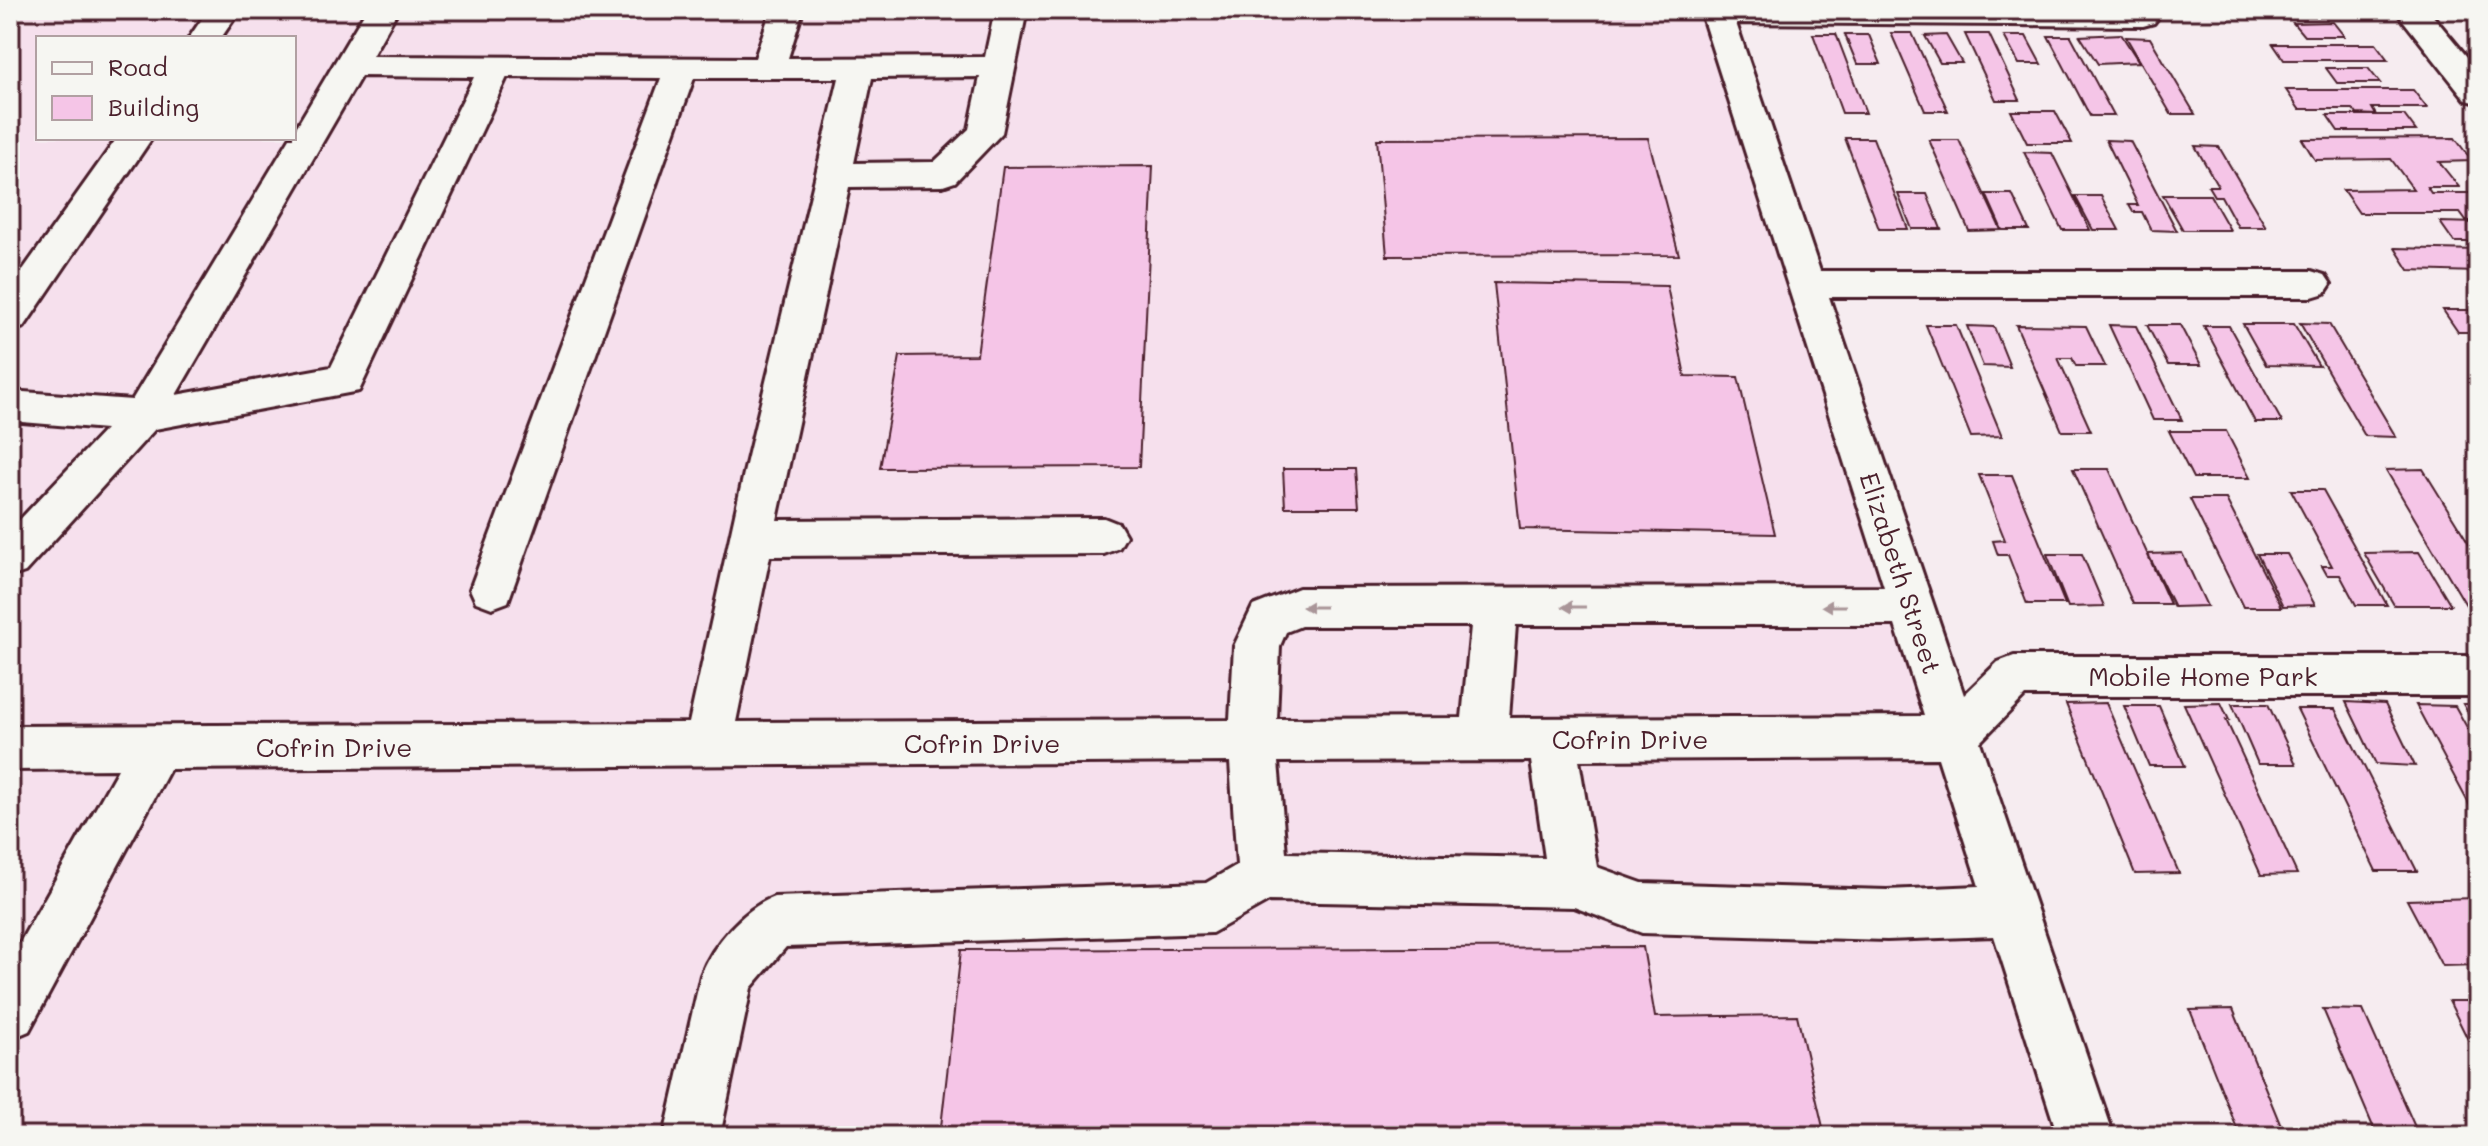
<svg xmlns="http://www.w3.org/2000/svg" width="2488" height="1146" font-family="Mali,sans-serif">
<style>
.built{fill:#f6e0ed;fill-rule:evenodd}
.building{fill:#f5c5e7;stroke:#4a1f2b;stroke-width:2}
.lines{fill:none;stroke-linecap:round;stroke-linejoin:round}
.minor-casing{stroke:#4a1f2b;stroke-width:6}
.minor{fill:#f6f6f2;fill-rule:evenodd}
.oneway{fill:#a99598}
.labels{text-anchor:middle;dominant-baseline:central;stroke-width:6;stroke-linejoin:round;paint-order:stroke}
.street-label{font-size:26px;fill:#4a1f2b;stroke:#f6f6f2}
</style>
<rect width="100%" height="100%" fill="#f6ecf0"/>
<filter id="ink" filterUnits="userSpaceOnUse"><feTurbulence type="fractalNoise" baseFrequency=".0125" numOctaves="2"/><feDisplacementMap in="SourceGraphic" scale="16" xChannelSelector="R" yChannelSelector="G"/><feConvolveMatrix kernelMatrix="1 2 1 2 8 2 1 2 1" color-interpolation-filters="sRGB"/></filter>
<g filter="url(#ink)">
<path class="built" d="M10,10H1716L2086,1136H10ZM38,38H294V138H38Z"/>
<path class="building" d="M2227,10H2354L2359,17H2232Z
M2333,22L2344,36H2304L2293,23Z
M1891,33H1912L1948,111H1925Z
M1813,34H1836L1866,113H1842Z
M1965,34H1989L2020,100H1996Z
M2121,34L2139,62L2098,64L2080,36Z
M1845,35H1869L1881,64H1857Z
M1946,35L1962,63H1940L1925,36Z
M2004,36H2026L2041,64H2019Z
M2048,36H2071L2114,116H2090Z
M2126,37L2150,38L2195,114H2171Z
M2273,44H2376L2388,60H2284Z
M2326,68H2368L2380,83H2337Z
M2286,90H2413L2427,108H2372L2376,115L2357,114L2353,109H2299Z
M2011,111H2055L2072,143H2027Z
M2327,115H2404L2416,131H2338Z
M1648,138L1679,255L1387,256L1377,139Z
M1845,138H1873L1908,229H1879Z
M2455,138L2472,161L2439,162L2459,187H2427L2431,193H2478V221H2466L2460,213H2359L2343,190L2413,189L2391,159L2315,160L2302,139Z
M1929,140H1959L2001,230L1969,231Z
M2106,140L2130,141L2177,231L2151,230L2142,212H2133L2129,205H2138Z
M2195,146L2219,147L2266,227H2238L2221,196H2214L2208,186H2218Z
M2024,152L2052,153L2090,230H2062Z
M1153,166L1139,467L880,468L900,356L977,355L1003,167Z
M1898,194H1927L1941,229H1912Z
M1986,194H2012L2029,230H2002Z
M2163,195H2210L2230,230H2183Z
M2075,196H2101L2119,230H2093Z
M2440,222L2478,223V242H2454Z
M2395,248L2478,250V272L2409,270Z
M1494,283L1667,286L1685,376L1738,377L1775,534L1520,529Z
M2443,310H2478V332H2458Z
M2300,323L2329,324L2396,437L2365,436Z
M2243,324H2294L2319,366L2266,365Z
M1926,325H1956L2002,436L1971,437Z
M2016,325L2086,326L2105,366H2076L2072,358H2058L2091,431H2062Z
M2109,325L2136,326L2182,420H2153Z
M2147,325H2180L2201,365H2168Z
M1967,326L1994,327L2010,367L1983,366Z
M2204,326H2229L2282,422H2255Z
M2169,431H2226L2250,478H2193Z
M1283,469H1356L1359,507H1285Z
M2073,469H2109L2170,604H2133Z
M2423,469L2478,558V605H2466L2386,470Z
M1979,475H2012L2065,604H2027L2008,555H1998L1993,541L2005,540Z
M2291,490H2323L2387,605H2356L2340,575H2327L2322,566H2332Z
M2190,499H2226L2281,607H2243Z
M2419,552L2451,605H2394L2364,553Z
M2182,553L2207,606L2174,607L2148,554Z
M2047,554H2082L2104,606L2068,607Z
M2257,554H2287L2315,605L2283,606Z
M2346,702L2385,704L2415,766L2376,764Z
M2106,703L2179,873L2135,874L2066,704Z
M2221,703L2229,720H2226L2297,874L2261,875L2184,704Z
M2232,704H2268L2296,764H2258Z
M2463,704H2478V730Z
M2416,705L2455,706L2478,747V821Z
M2124,706H2159L2185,766H2149Z
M2297,709H2335L2417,871H2376Z
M2475,898L2478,903V965L2442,966L2407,900Z
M1643,947L1655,1017L1797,1015L1825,1136H940L961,950Z
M2449,1001H2478V1060Z
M2233,1009L2285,1136H2240L2190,1010Z
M2323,1009L2363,1010L2419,1136H2377Z"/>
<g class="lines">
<g class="minor-casing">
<path id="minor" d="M208,10H240L221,38H189Z
M366,10H398L372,56L755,58L771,10H803L788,58L985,57L995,10H1027L1002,133L955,182L943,186L849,187L777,520L1104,518L1119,524L1126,536L1119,548L1104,554L770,556L736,722L1230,720L1234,646L1253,606L1299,588L1884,587L1700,10H2155L2159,16L2154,23L2143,26L1736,23L1820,271H2312L2325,275L2331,284L2325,293L2312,297H1829L1964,695L1998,662L2014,656H2478V696H2025L1980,742L2114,1136H2058L1994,936L1887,940L1642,933L1574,907L1269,901L1212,933L786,947L751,988L720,1136H664L701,975C713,944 743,909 774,897L1206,883L1237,865L1230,762L170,769L29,1031L10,1039V960L118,769L10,770V726L689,723L744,473L839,78H694L508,602L492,608L476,602L470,589L661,78L507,77L359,391L155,429L25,572L10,577V530L106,429L10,421V391L132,400L290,138H294V131ZM361,76L474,77L331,367L176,395ZM980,77L969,129L934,162L854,163L872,78ZM1516,625H1895L1924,716L1509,718ZM1301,626H1471L1462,718L1277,719L1280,646L1286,632ZM1938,758L1979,886L1887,890L1642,883L1597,867L1579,760ZM1531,761L1545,858L1286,853L1278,762Z
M2395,10H2428L2478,70V103L2466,100Z
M117,138H152L24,327L10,331V288Z"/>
</g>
<use href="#minor" class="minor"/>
</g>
<defs><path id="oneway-solid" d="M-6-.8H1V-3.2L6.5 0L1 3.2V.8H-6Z" transform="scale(2)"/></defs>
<g class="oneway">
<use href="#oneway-solid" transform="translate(1834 606) rotate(180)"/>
<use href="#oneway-solid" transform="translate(1314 607) rotate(180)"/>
<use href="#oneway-solid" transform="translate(1574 607) rotate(180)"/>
</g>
</g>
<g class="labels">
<g class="street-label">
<text transform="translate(1901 573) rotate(72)">Elizabeth Street</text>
<text x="2203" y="676">Mobile Home Park</text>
<text x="1630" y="739">Cofrin Drive</text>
<text x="982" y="743">Cofrin Drive</text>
<text x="334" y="747">Cofrin Drive</text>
</g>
</g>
<rect width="2488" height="1146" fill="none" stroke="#f6f6f2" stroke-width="40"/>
<rect x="20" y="20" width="2448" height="1106" fill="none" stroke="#4a1f2b" stroke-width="3" filter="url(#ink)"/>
<rect x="36" y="36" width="260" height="104" fill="#f6f6f2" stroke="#b1a0a2" stroke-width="2"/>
<rect x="52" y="62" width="40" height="12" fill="#f6f6f2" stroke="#b1a0a2" stroke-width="2"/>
<text x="108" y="76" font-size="24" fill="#4a1f2b">Road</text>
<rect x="52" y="96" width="40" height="24" fill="#f5c5e7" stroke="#b1a0a2" stroke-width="2"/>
<text x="108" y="116" font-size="24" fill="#4a1f2b">Building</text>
</svg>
